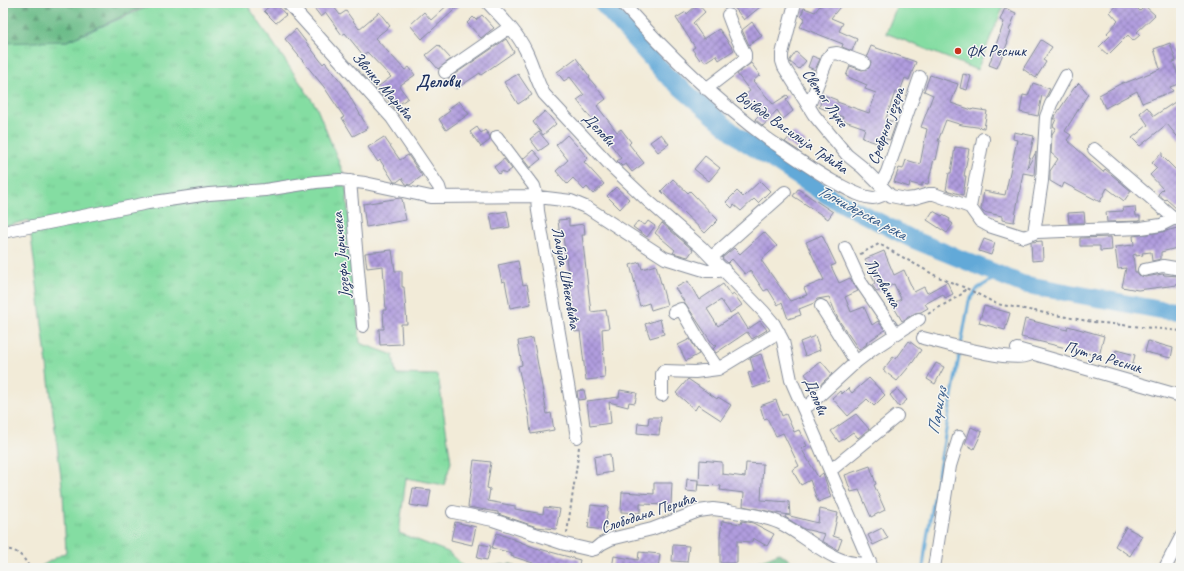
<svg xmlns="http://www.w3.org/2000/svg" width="1184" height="571" font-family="Caveat,sans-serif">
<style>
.grass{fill:url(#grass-tufts);stroke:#508680}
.forest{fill:url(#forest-firs);stroke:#437673}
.garden{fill:#84dda2;stroke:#508680}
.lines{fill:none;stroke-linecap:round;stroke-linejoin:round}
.stream{stroke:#62a9d8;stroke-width:3}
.river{stroke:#62a9d8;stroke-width:18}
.building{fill:url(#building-cross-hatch)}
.minor-casing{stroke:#868d9b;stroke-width:14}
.path{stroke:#868d9b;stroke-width:2;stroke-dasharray:3 3;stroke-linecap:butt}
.minor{stroke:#fff;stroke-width:12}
.poi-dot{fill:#c8321e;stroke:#f6f6f2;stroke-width:1.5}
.labels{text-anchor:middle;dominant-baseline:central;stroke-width:3;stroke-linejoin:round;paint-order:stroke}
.poi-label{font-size:16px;fill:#1b2f5e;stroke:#f6f6f2;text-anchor:start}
.street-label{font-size:16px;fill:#1b2f5e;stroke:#f6f6f2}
.neighbourhood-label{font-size:17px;font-weight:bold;fill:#1b2f5e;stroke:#f6f6f2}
.water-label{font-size:17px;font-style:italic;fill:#345a89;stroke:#f6f6f2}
</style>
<defs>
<pattern id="grass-tufts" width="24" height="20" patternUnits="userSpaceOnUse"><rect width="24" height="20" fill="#84dda2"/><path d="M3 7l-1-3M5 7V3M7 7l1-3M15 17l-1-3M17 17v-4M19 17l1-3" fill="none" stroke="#71be8e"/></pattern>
<pattern id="forest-firs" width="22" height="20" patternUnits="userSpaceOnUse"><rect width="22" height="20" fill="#6bbc88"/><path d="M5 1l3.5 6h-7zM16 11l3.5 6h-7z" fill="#579972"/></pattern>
<pattern id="building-cross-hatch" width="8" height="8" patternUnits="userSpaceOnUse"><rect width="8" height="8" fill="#b19dde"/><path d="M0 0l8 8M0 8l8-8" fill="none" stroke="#8f80b7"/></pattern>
</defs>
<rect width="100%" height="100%" fill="#f6f6f2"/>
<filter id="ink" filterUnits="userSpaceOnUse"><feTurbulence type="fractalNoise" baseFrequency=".025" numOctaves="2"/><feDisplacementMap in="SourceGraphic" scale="8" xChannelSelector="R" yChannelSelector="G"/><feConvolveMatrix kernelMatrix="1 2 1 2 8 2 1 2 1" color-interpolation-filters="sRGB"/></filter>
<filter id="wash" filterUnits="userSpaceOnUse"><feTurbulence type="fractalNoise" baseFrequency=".012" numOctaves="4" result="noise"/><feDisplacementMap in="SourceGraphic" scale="16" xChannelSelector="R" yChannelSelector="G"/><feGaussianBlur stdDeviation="0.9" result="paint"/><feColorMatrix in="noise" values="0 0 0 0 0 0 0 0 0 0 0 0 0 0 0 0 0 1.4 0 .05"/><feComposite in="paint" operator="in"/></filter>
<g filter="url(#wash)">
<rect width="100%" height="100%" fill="#f2ebd8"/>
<path class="grass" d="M157,3H246L316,106L345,177L360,343L393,355L396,374L438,375L451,462L444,485L406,478L399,533L448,552L466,568H38L66,552L63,493L29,220L3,227V42L67,41Z"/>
<path class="forest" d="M3,3H152L67,41L3,43Z
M779,553L802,568H742Z
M512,564L516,568H472Z"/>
<path class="garden" d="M898,3H1005L977,70L886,33Z"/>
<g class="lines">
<path class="stream" d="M961,345L969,301L978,288L1001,275
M923,568L926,543L960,351"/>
<path class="river" d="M602,3L666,75L742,140L828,196L912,239L1022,284L1161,310L1181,311"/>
</g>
<g id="blocks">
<path class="building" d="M273,3H275L286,15L276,23L264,11Z
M310,3H331L340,15L346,11L359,29L379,12L390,26L375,38L405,70L409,67L415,75L399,86L408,98L394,108L384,95L383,97L375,89L391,77L367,52L363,55L345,33L342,35L326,13L321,17Z
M450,3H462L422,39L410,25L424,12L431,20Z
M731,3H765L744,20Z
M822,3H843L831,18L843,23L839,31L857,39L852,51L842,47L843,44L800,27L805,18L801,16L804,8L815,12Z
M1120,3H1132L1140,11L1145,6L1155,15L1137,32L1140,35L1133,41L1128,35L1108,55L1099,47L1110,36L1107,33L1118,21L1110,12Z
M698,4L705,12L693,23L704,39L719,29L734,50L719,60L716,55L705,62L702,58L700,60L692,49L695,47L676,18L686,12L687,14Z
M1005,8L1016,13L1009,30L1011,31L1007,42H1008L997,68L989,65L1004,22L1000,20Z
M482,15L494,28L481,38L467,23L473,17L476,20Z
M752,22L762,36L749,45L742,30Z
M296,29L323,64L325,62L342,83L368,128L353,136L342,118L344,117L324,87L285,39Z
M506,39L514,52L481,75L480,73L456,89L449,78Z
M1041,40L1052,47L1043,60L1046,62L1036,78L1023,69Z
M1170,43L1176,61L1173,62L1181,83L1170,87L1173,91L1142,103L1137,91L1105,108L1099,95L1124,82L1125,83L1160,69L1154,49Z
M438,45L451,59L438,69L426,55Z
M871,46L916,62L909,80L905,78L899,94L895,92L886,119L896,123L890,140L880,137L877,143L862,138L865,128L842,120L843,117L819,107L824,95L837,100V102L869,113L876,93L865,89L867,85L846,76L850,66L862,70L869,68L871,62L867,56Z
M796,52L806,61L799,69L790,62V60Z
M812,56L820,59L815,70L808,67Z
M576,58L590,77L589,78L606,99L597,106L617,132L621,129L631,142L629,144L644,163L632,172L626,164L622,166L617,161L621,158L577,100L584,95L570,77L564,81L557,72Z
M751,63L760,75L753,81L773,104L787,95L789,97L786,100L793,111L783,119L777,110L763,126L755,119L759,115L744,96L750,91L737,74Z
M518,74L532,95L518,104L504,82Z
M963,74L971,76L967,90L960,88Z
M930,75L958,84L951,103L972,110L973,109L987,111L984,128L962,125L946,120L938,141H940L936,160L934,159L928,184L922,183V186L910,183L909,187L894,182L899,168L903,169L906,160L920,164L927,129L921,127L933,95L924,91Z
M1033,83L1050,89L1046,97L1042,95L1038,116L1020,112L1023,95L1028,96Z
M1079,83L1088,94L1065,131L1071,135L1067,140L1103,172L1105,169L1131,191L1124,201L1107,188L1100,202L1064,183L1062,188L1050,181V171L1058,159L1051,153L1052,134L1056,128L1053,126L1056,119H1053L1074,88Z
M1181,98V141L1167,124L1140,146L1132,138L1148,125L1140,113L1147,107L1154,116Z
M459,101L469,114L446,130L439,119L450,111L448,109Z
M545,111L556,124L543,135L533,122Z
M477,127L481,133L485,130L490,137V140L481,147L470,132Z
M539,132L549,144L539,151L530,139Z
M794,132L806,142L799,151L785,142Z
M1014,132L1034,136L1027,168L1036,152L1034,175L1023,173L1014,222L1002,220V216L983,212L981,209L984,191L1005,195L1017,140L1013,139Z
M661,134L669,144L658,152L650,142Z
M567,135L588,158L584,162L604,184L593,194L587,187L584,190L573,178L567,184L556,171L568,160L556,145Z
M384,137L400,160L408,155L422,176L410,185L406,184L402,178L397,182H394L380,160L378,162L368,147Z
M955,147L969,149L964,176H966L963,195L946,190L949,173H951Z
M533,150L541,159L530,168L523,159Z
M1162,152V156L1181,175V208L1177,209L1166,199L1165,200L1158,194L1163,189L1150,175L1157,168L1152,163Z
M705,156L720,168L709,181L694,169Z
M504,159L512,169L505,174L503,171L499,174L494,167Z
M673,179L688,193L690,191L718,220L705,233L661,191Z
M760,181L770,191L758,203L754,199L741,211L734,205L732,208L726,202L737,191L743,197Z
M616,187L629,199L620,209L607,196Z
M798,189L833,212L828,219L793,196Z
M400,198L402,199L406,220L366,227L363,204Z
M1135,207L1136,216H1140V221L1107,222L1106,212L1123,211L1122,208Z
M507,211L510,227L493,230L490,214Z
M933,211L942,216L943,215L950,219L949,221L953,224L947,233L927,220Z
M1084,212L1085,223H1069L1068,213Z
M569,219V226L584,224L585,235H582L591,312L606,310L609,328L602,329L605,378L586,380L580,331L575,332L572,314H574L563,237L560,238L558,220Z
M638,221L645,225L648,221L655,226L647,237L633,227Z
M662,223L693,250L688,257L673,253L675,250L655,233Z
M1181,227V247L1161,252V259L1152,261L1151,252L1142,253L1143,255L1136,256V254L1133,255L1135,272H1137L1139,275L1145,277L1163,274L1164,275L1178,276L1177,285L1138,290L1122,287L1126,268L1118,269L1115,247L1134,245L1133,236L1162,232Z
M764,232L777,246L761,260L790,301L807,295L804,288L824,280L806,242L822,235L836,264L831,266L839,283L850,278L858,291L845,297L851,312L864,307L872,325L878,321L885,330L866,343L867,344L859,350L838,319L829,297L817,299L814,303L799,309L801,315L788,319L782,302L778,305L768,289L764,291L750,270L745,274L732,259L728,263L722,258L734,248L740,254Z
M1111,237L1112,250L1100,251V246H1080V238Z
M984,239L995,243L991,255L979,251Z
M1042,241L1043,260L1032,261L1031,242Z
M392,250L395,271H402V287H404L407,324H401L402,344L380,345L379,329H384L383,310H386L383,266L367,268L365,253Z
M884,251L894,275L904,270L914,292L924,287L927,293L947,282L953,294L945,298L943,294L925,304L928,308L921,312L915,313L902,321L892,304L901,299L894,284L877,292L872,285L875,283L865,259Z
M518,261L523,285L527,284L531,304L510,308L505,281L502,282L498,265Z
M640,262L642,269L656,265L667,305L651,310L649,303L640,306L637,296L638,295L630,265Z
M688,281L699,300L723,284L731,296L734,294L742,305L730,313L721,300L707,309L718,326L738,313L748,329L760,321L767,330L752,339L747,332L716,353L713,349L717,345L714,346L675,288Z
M984,306L1010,313L1005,330L979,323Z
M660,319L664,334L650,338L645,324Z
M1025,319L1067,330L1068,326L1104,336L1099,356L1021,337Z
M815,336L820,350L805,356L800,342Z
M533,338L547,414L551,413L554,430L531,434L529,417L518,366L522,365L518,341Z
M690,339L699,354L686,361L678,345Z
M909,341L921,350L913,362L897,381L883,370L893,357L896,359Z
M1148,341L1173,348L1171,358L1145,352Z
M1116,350L1135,355L1132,367L1113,363Z
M761,354L770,382L753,388L748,373L754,371L750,358Z
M821,361L832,374L816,388L805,374Z
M936,363L944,367L935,384L927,379Z
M869,378L885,395L874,406L867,399L848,416L832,398L840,391L842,394L848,388L852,393Z
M688,379L717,399L718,397L731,405L721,420L698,405L695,410L676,393Z
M897,389L907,400L899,407L890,395Z
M584,390L586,399L578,400L577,391Z
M620,390L637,393L635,403L629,402L628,407L609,402L611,423L590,426L587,401L619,397Z
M776,400L782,416L786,414L794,432L799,430L807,446L801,448L818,477L823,473L831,497L818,502L810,480L801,485L792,470L799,466L783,433L776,436L767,418L764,419L760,406Z
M856,414L869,429L858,438L853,432L839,442L831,431Z
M649,417H661L659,435L637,433L638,423L648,424Z
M971,427L982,432L974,449L965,444Z
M610,454L612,472L596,475L594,457Z
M474,460L491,462L487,488L490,489L488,501L515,506V509L543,514L544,507L560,509L556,529L537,527L498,514V512L468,507Z
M700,460L722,462V474L745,477L746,463L763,464L761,500L789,502L790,515L776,513L743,506L744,493L720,490L721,486L699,485Z
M870,466L876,484L874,485L885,510L871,517L859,490L851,492L845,475Z
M687,479L698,480L697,492L686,491Z
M654,483H672L671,505L640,504V513L621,512L622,492L654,494Z
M413,488L431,490L428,508L410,505Z
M591,505L608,507L605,530L588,528Z
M820,509L838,513L833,536L842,539L838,550L822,541L825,534L804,529L785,517L786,515L818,523Z
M722,521L741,524L742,521L753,523L774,534L767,546L753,538L752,542L737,541V563H720V537Z
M455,522L476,527L472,545L451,540Z
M1126,527L1142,536L1130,556L1115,546Z
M882,528L888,538L873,545L868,535Z
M497,533L536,548L580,560L578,568H543L532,565L533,563L511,556L512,553L492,548Z
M480,544L491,546L487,560L477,558Z
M673,545L689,546L687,562L672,561Z
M639,552L660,554L658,568H612L614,556L638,560Z"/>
</g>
</g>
<g filter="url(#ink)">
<use href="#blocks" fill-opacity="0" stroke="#868d9b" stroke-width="1"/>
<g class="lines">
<g class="minor-casing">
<path id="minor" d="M288,3L392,118L439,187L442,197
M488,3C502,18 517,32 526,51C533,65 536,80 544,94L612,167L647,200L701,247L763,311L774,324L783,341L791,380L872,568
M622,3C667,53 714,99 768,139C790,154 811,169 834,182C846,188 859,197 873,198C878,198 883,195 887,193
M795,3L782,54V61L784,67L814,115L847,155L862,167L891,196L906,199L915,198L929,194H934L970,207L980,221L989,226L1024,237L1037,232L1141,228L1161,225L1181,215
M445,72L510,27
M706,89L745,59V54L736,36L728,15
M808,105L810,103L828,58L831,54L837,53L864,63
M497,137L534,186L537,197L538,211L577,437
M1094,149L1175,219
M350,181L363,326
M879,183L884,178L887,172L920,77
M970,207L983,139
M3,232L148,203L209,194L265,190L316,182L340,180L365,183L431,197L530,196L571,201L588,208L665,258L707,271H718L724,269
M1034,233L1042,181L1046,117L1051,104L1066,76
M845,248L860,281L896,334
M712,257L785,192
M1144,270L1163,266L1181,269
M821,306L856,362
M674,312L681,309L703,347L718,369
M923,338C943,343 1012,363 1029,355
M1017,349L1181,396
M662,395V374L664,371L695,372L718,369L779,332
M803,408L809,405L856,362L873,349L919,319
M831,470L897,416
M453,512L493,520L565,544L591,550L595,549L601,544L611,539L652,529L699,511L713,509L721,510C740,513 762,515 780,523C806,535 838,571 870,562
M934,568L950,466L959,437
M1165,568L1181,537"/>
</g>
<path class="path" d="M860,254L879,244L938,277L966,288L997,304L1093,322L1181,331
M928,314L962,294L966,288
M567,533L578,457L579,446
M3,549C18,550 22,555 30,568"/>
<use href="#minor" class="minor"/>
</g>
</g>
<circle class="poi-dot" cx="958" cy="51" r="4"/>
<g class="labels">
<g class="poi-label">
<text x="966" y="51">ФК Ресник</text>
</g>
<g class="street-label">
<text transform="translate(383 86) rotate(49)">Звонка Марића</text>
<text transform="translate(825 98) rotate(55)">Светог Луке</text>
<text transform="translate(886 126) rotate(-70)">Сребрног језера</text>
<text transform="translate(599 129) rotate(47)">Делови</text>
<text transform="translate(792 132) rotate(35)">Војводе Василија Трбића</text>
<text transform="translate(341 255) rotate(-95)">Јозефа Јиричека</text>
<text transform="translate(566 278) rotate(80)">Лабуда Шћековића</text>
<text transform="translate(883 283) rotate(59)">Луговачка</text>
<text transform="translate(1103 357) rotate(16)">Пут за Ресник</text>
<text transform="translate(816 396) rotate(67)">Делови</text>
<text transform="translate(648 513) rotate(-18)">Слободана Перића</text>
</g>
<g class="neighbourhood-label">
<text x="438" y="81">Делови</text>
</g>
<g class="water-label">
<text transform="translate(862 212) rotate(28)">Топчидерска река</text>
<text transform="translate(937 411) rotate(-80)">Паригуз</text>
</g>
</g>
<rect width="1184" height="571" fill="none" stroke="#f6f6f2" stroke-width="16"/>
</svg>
